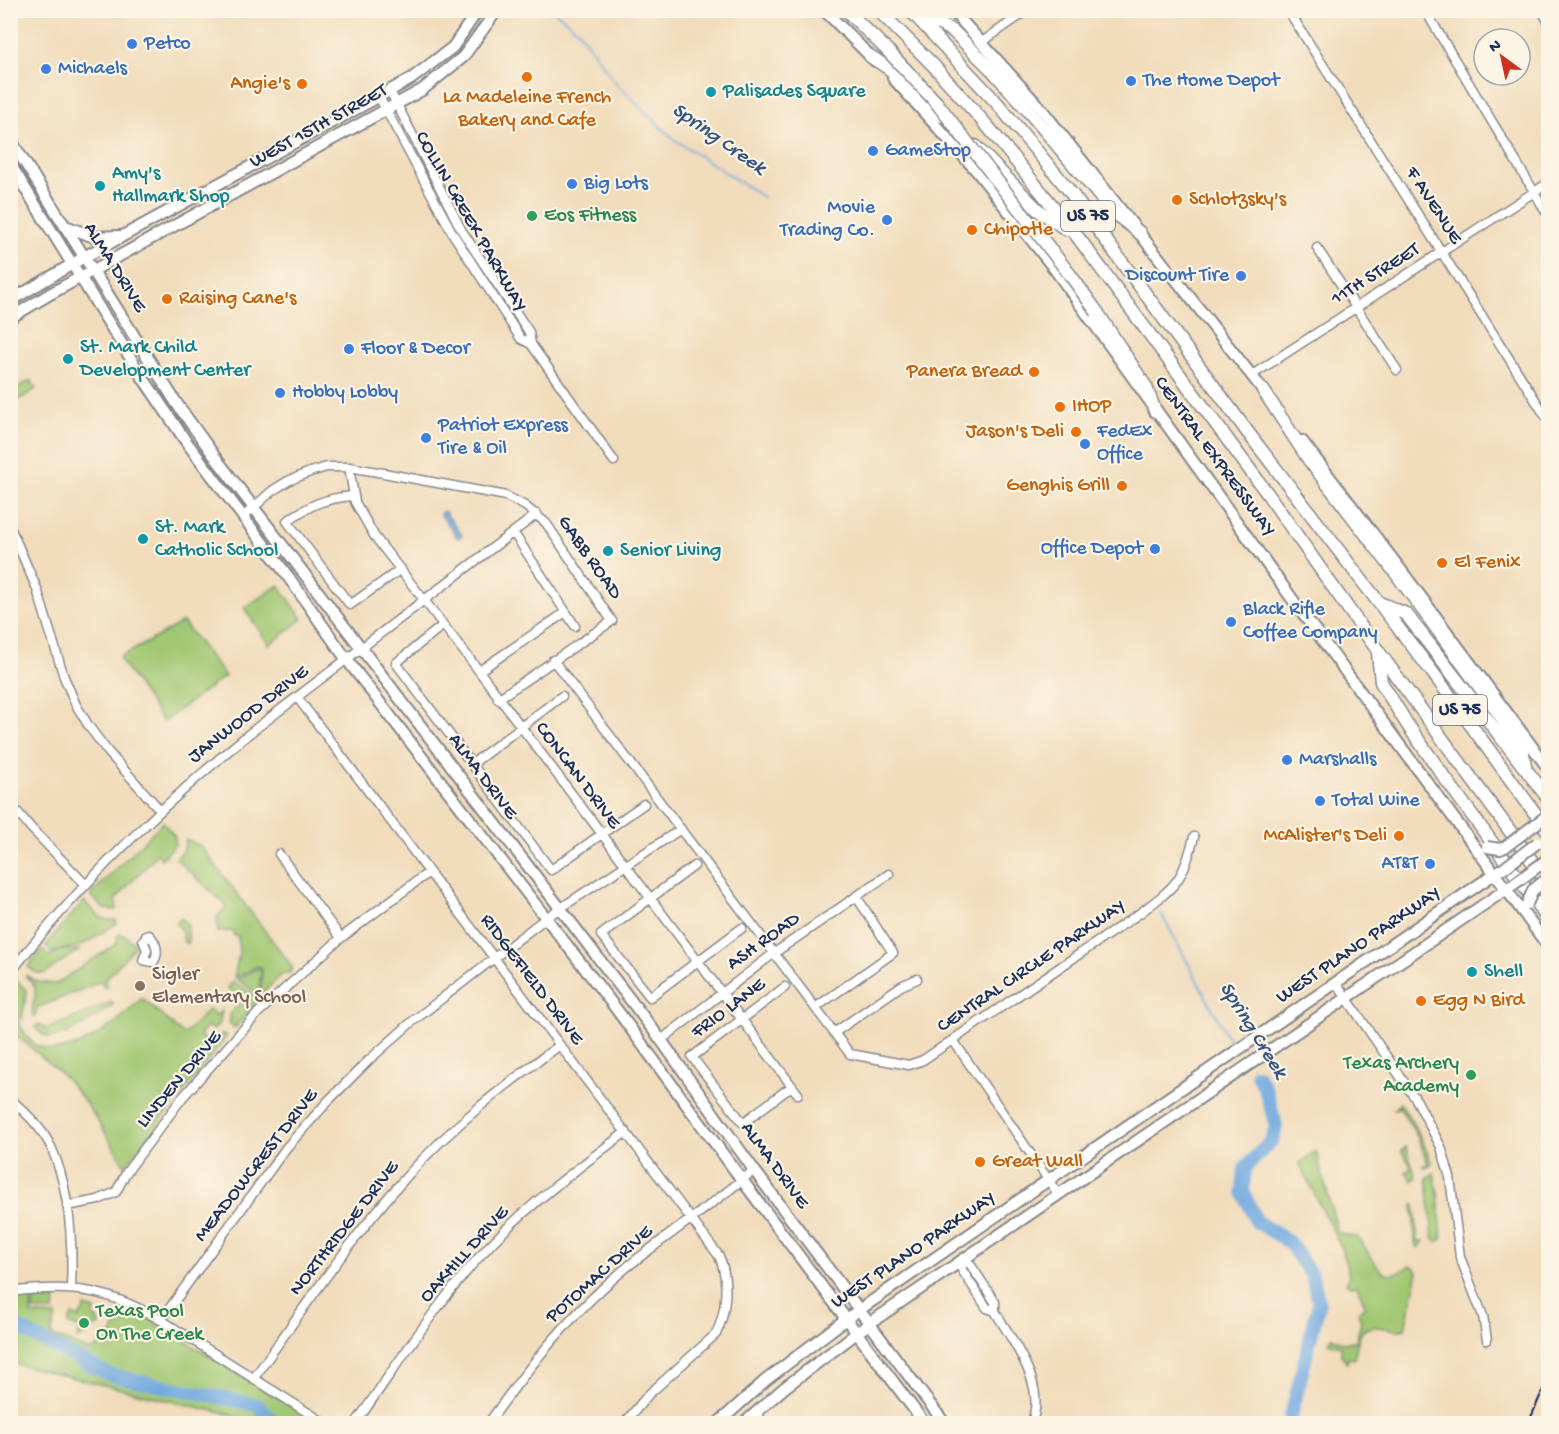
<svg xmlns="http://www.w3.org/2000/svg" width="1559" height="1434" font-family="'Gochi Hand',sans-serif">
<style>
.green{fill:#a0c771;stroke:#5e7b68;stroke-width:1.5}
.water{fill:#71a9e0;stroke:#466c9f;stroke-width:1.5}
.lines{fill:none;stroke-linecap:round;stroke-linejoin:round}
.stream{stroke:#71a9e0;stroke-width:2}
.river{stroke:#71a9e0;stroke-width:14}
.minor-casing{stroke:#86868c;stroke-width:11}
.major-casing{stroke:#86868c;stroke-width:14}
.highway-casing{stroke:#86868c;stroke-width:15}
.minor{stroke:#fff;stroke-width:8}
.major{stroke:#fff;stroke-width:10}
.highway{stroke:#fff;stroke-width:12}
.rail{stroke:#1b2f5e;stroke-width:2}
.major-bridge-casing{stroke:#86868c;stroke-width:14;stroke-linecap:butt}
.highway-bridge-casing{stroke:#86868c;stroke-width:15;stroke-linecap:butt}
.major-bridge{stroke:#fff;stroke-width:10}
.highway-bridge{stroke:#fff;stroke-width:12}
.shop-dot{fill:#3f7fe0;stroke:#fcf5e5;stroke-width:2}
.food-dot{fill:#e8710a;stroke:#fcf5e5;stroke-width:2}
.culture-dot{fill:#0f9aa8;stroke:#fcf5e5;stroke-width:2}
.leisure-dot{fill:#2e9e5b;stroke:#fcf5e5;stroke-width:2}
.education-dot{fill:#8d6e63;stroke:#fcf5e5;stroke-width:2}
.labels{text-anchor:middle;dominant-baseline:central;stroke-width:4.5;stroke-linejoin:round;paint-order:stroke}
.shield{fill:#fcf5e5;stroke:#5e6a86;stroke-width:1.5}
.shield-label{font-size:18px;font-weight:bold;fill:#1b2f5e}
.shop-label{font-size:20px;fill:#366cbe;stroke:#fcf5e5;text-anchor:start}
.food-label{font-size:20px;fill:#c56008;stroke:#fcf5e5;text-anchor:start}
.culture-label{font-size:20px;fill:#0d838f;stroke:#fcf5e5;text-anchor:start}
.street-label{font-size:20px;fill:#1b2f5e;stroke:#fcf5e5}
.leisure-label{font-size:20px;fill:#27864d;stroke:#fcf5e5;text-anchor:start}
.education-label{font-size:20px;fill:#785e54;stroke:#fcf5e5;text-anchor:start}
.water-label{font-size:21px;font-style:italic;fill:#355485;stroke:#fcf5e5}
</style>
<rect width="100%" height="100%" fill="#fcf5e5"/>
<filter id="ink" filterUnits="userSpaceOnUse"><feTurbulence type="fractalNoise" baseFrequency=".0167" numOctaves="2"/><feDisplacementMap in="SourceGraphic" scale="12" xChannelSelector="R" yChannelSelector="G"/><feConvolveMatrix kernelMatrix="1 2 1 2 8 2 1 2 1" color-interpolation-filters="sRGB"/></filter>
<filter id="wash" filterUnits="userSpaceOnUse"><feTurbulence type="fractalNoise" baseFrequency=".008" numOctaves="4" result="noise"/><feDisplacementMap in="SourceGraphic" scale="24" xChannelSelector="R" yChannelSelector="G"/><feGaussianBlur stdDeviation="1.35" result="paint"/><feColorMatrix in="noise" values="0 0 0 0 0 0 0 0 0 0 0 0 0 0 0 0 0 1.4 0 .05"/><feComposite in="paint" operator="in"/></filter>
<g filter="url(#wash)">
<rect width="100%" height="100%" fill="#f1dcbb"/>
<path class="green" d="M11,377L17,388L31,380L36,389L20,399L13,398L11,394Z
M279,585L303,619L269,645L244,608Z
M183,622L225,676L163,722L119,658Z
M163,822L175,837V845L161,859L158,853L115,900L117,908L115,910L104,909L90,895Z
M186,839L201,846L293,968L289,973L281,975L261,995L262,968L258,966L234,978L239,954L238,936H234L233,931L218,932L217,917L227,906L176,859L184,849Z
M84,901C95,911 100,922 116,920L117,923L83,945L60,950H79L45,973C38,975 31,971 28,966L42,949L49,956L59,951L51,952L45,945Z
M181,918L188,925V944L184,942L181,929L176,923Z
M120,934L126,936L136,945L105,980L107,986L103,987L102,981L37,1008L36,1016H33C29,1006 39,997 34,986C32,982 27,978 25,975L38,982L56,984L117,943V936Z
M258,968L261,969L259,995L237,979Z
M16,980L27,991L22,1019C13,1006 3,996 16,980Z
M233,981L259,999L235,1028L230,1024V1014L242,1001L228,988Z
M142,998L184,1035L209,1009L216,1016L222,1010L220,1023L213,1030L208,1026L200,1035L204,1040L202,1042L209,1048L222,1034L227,1036L125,1166C105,1132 86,1098 58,1071C43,1057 26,1044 11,1032L10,1008C20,1018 21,1034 33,1043C67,1067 119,1022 142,998Z
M111,1002L114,1004C99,1016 70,1036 51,1037C44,1037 39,1032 35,1027L39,1024L47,1029Z
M1400,1103C1413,1122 1424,1142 1432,1164L1426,1168L1423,1166L1428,1164L1418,1137L1399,1107L1393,1110Z
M1406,1147L1416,1178L1412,1181L1406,1172L1412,1167L1401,1151Z
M1316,1151L1338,1233L1358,1238L1381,1271C1393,1278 1399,1271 1410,1266L1415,1268L1418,1272L1405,1328C1400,1331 1397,1330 1391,1329C1360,1322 1360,1331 1354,1359L1348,1357L1347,1362L1341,1355V1346L1328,1343L1332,1337L1344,1343L1356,1341L1361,1322L1358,1311L1365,1307C1364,1299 1360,1293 1357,1286H1351L1346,1283C1354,1275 1342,1258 1341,1247L1299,1163Z
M1434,1173L1438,1193L1442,1239L1437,1242L1433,1238L1427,1181V1178Z
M1413,1204H1415L1418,1241H1424L1419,1248L1415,1244Z
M32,1295L31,1314L56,1316L51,1335L90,1351L110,1340L124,1305L135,1310L318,1423H247L239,1417L11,1363L10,1297Z
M34,1299L56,1300L54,1311H33Z
M85,1307L95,1310L94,1316L100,1324L98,1326L88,1328L89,1333L77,1339L80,1329L68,1324L72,1315L79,1318Z"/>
<path class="water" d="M444,511L462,535L458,538L440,514Z"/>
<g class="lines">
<path class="stream" d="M553,10L578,30L615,82L672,138L763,197
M1161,913L1226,1034L1235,1047
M1252,1068L1257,1075"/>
<path class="river" d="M1257,1075L1265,1088L1276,1126L1272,1140L1245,1168L1243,1192L1257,1222L1289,1242L1312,1276L1319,1303L1289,1424
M10,1327L18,1328L110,1375L257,1405L276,1424"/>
</g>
</g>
<g filter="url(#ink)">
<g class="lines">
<g class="minor-casing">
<path id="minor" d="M1288,10L1548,420
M1425,10L1548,215
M1542,10L1548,21
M982,42L1028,10
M390,91L462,231L529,332L531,344
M379,97L453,234L521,339L531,344L614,461
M1317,248L1397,370
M1252,375L1548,183
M349,467L355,502L375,537L476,667L798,1094
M353,496C325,498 310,505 287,521L350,605L401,569
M243,517L272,491L288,481L310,472L327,467H349L378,472L496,494L506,496L525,506L546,523L612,621L498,699
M10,527L37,589L64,677L76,705L90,728L108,752L160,810
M513,532L575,626
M443,625L396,663L551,870L644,804
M553,660L850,1054L909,1065L923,1060L1140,913C1176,886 1183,881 1194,837
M479,671L566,612
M297,697L719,1256C729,1279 727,1311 716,1334L648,1395L624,1424
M472,764L562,696
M10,803L31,828L86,885
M279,854L341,938
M694,866L601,935L650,997L742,928
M149,935C156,941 160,954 153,962L143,960L147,950L143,940L146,939V936Z
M10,973C80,883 162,805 250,733L537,514
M1337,984L1417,1101L1441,1147L1450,1177L1460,1257L1483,1316L1487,1340
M785,987L692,1057L743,1123L792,1086
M815,1008L893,953L856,896
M834,1033L901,986L917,979
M661,1040L773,954L889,874
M953,1040L1058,1194
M10,1099C27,1113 43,1129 52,1149C70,1191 73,1244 71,1288
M67,1206L98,1200L116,1192L126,1173L182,1098L258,1013L341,938L429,872
M962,1260L970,1264L980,1279L995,1302V1311L987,1308L962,1270Z
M10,1292C72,1284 107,1289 161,1320L326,1424
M995,1311C1013,1343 1048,1386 1031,1424
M161,1320L286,1148L330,1099L369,1060L413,1021L547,917L681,829
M254,1378C303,1309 351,1238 408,1175C453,1125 506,1084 560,1045
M755,1413L765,1424
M355,1424C400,1361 442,1294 496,1239C536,1199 581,1166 626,1132
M488,1424C529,1366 572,1312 627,1267C668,1234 713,1205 754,1170"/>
</g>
<g class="major-casing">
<path id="major" d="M824,10L875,61
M952,10L1043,111L1267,395
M893,78L975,169L1056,271L1303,614L1548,946
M10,139L177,404L218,461L661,1040L754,1170L945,1424
M10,164L141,375L185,440L287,575L347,660L617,1010L742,1180L925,1424
M68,227L94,237L119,236
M10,301L86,256L411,79L453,47L478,10
M10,318L50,294L422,90L463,57L497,10
M1302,441L1401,570L1548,768
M717,1424L766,1380L846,1319L1500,870
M743,1424L784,1388L870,1323L1511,886"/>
</g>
<g class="highway-casing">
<path id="highway" d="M878,10L933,65L989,128L1077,236L1267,493L1378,651L1548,883
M910,10L997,103L1068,189L1249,434L1433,673L1548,831
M918,12L954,32L994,72L1031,114L1113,212L1140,233
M870,56L891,70L942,116
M975,146L1038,210L1066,229
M1097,312L1146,387L1155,411
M1263,390L1309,460L1395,572L1495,708L1522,747L1525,765
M1382,604L1406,614L1548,798
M1378,653L1381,682L1407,724L1445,778L1548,919"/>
</g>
<use href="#minor" class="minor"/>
<use href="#major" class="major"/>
<use href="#highway" class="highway"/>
<path class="rail" d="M1528,1424L1548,1378"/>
<g class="major-bridge-casing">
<path id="major-bridge" d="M1487,847L1500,849L1505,847L1548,815
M1503,869L1537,843
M1514,884L1548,859
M1527,904L1533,890L1548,878"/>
</g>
<g class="highway-bridge-casing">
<path id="highway-bridge" d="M846,10L888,51L936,102L1071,276L1097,312"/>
</g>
<use href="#major-bridge" class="major-bridge"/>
<use href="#highway-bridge" class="highway-bridge"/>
</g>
</g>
<g class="shop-dot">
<circle cx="132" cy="44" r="6"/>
<circle cx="46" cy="69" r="6"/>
<circle cx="1131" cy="81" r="6"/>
<circle cx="873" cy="151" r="6"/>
<circle cx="572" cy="184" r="6"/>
<circle cx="887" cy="220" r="6"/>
<circle cx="1241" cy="276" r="6"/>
<circle cx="349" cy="349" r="6"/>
<circle cx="280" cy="393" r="6"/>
<circle cx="426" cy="438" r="6"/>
<circle cx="1085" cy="444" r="6"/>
<circle cx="1155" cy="549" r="6"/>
<circle cx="1231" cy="622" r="6"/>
<circle cx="1287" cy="760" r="6"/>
<circle cx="1320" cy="801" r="6"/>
<circle cx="1430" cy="864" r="6"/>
</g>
<g class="food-dot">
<circle cx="527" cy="77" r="6"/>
<circle cx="302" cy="84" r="6"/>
<circle cx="1177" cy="200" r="6"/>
<circle cx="972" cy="230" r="6"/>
<circle cx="167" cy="299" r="6"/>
<circle cx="1034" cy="372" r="6"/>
<circle cx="1060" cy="407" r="6"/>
<circle cx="1076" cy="432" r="6"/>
<circle cx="1122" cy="486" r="6"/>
<circle cx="1442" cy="563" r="6"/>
<circle cx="1399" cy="836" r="6"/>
<circle cx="1421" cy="1001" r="6"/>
<circle cx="980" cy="1162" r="6"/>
</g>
<g class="culture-dot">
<circle cx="711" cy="92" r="6"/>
<circle cx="100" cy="186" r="6"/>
<circle cx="68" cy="359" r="6"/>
<circle cx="143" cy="539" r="6"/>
<circle cx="608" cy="551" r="6"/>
<circle cx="1472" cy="972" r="6"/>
</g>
<g class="leisure-dot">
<circle cx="532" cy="216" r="6"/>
<circle cx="1471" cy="1075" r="6"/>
<circle cx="84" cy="1323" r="6"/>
</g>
<circle class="education-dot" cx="140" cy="986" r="6"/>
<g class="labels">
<g class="shield">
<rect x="1061" y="201" width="54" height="30" rx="4.5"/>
<rect x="1433" y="695" width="54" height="30" rx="4.5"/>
</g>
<g class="shield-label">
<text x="1088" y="216">US 75</text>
<text x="1460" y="710">US 75</text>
</g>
<g class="shop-label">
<text x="144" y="44">Petco</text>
<text x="58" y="69">Michaels</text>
<text x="1143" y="81">The Home Depot</text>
<text x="885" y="151">GameStop</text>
<text x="584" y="184">Big Lots</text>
<text x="875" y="208" text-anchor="end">Movie<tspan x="875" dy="23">Trading Co.</tspan></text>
<text x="1229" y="276" text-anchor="end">Discount Tire</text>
<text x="361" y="349">Floor &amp; Decor</text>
<text x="292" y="393">Hobby Lobby</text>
<text x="438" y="426">Patriot Express<tspan x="438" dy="23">Tire &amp; Oil</tspan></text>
<text x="1097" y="432">FedEx<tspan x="1097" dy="23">Office</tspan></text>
<text x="1143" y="549" text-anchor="end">Office Depot</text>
<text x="1243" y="610">Black Rifle<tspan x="1243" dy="23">Coffee Company</tspan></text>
<text x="1299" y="760">Marshalls</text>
<text x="1332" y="801">Total Wine</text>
<text x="1418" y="864" text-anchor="end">AT&amp;T</text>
</g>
<g class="food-label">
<text x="290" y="84" text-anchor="end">Angie's</text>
<text x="527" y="98" text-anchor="middle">La Madeleine French<tspan x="527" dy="23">Bakery and Cafe</tspan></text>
<text x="1189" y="200">Schlotzsky's</text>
<text x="984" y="230">Chipotle</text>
<text x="179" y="299">Raising Cane's</text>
<text x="1022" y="372" text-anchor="end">Panera Bread</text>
<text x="1072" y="407">IHOP</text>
<text x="1064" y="432" text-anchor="end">Jason's Deli</text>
<text x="1110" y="486" text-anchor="end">Genghis Grill</text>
<text x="1454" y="563">El Fenix</text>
<text x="1387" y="836" text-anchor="end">McAlister's Deli</text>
<text x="1433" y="1001">Egg N Bird</text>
<text x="992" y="1162">Great Wall</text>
</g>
<g class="culture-label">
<text x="723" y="92">Palisades Square</text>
<text x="112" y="174">Amy's<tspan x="112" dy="23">Hallmark Shop</tspan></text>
<text x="80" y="348">St. Mark Child<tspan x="80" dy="23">Development Center</tspan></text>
<text x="155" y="528">St. Mark<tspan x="155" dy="23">Catholic School</tspan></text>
<text x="620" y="551">Senior Living</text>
<text x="1484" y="972">Shell</text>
</g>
<g class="street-label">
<text transform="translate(319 127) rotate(-29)">WEST 15TH STREET</text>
<text transform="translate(1433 206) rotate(57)">F AVENUE</text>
<text transform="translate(470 222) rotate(60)">COLLIN CREEK PARKWAY</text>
<text transform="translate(114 268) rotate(58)">ALMA DRIVE</text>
<text transform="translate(1376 275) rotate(-32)">11TH STREET</text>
<text transform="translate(1214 457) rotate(54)">CENTRAL EXPRESSWAY</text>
<text transform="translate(589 558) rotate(55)">GABB ROAD</text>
<text transform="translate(249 715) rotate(-38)">JANWOOD DRIVE</text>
<text transform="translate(577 776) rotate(53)">CONCAN DRIVE</text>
<text transform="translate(482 777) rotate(53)">ALMA DRIVE</text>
<text transform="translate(764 942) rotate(-36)">ASH ROAD</text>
<text transform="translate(1359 946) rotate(-34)">WEST PLANO PARKWAY</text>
<text transform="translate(1032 967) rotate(-34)">CENTRAL CIRCLE PARKWAY</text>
<text transform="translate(531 980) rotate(53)">RIDGEFIELD DRIVE</text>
<text transform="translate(729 1009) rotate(-37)">FRIO LANE</text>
<text transform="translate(180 1080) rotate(-50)">LINDEN DRIVE</text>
<text transform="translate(257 1166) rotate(-52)">MEADOWCREST DRIVE</text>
<text transform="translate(774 1166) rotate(54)">ALMA DRIVE</text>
<text transform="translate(345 1229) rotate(-52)">NORTHRIDGE DRIVE</text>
<text transform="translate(914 1251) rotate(-34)">WEST PLANO PARKWAY</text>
<text transform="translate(465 1255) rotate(-48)">OAKHILL DRIVE</text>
<text transform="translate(600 1275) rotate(-42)">POTOMAC DRIVE</text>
</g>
<g class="leisure-label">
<text x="544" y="216">Eos Fitness</text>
<text x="1459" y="1064" text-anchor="end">Texas Archery<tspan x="1459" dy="23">Academy</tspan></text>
<text x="96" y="1312">Texas Pool<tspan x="96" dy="23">On The Creek</tspan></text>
</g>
<g class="education-label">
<text x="152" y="975">Sigler<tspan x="152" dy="23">Elementary School</tspan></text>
</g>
<g class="water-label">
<text transform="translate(718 140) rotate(35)">Spring Creek</text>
<text transform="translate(1252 1031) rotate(58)">Spring Creek</text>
</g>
</g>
<rect width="1559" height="1434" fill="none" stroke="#fcf5e5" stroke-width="36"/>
<g transform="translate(1502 57) rotate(327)"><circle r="28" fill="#fcf5e5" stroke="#a2a6af" stroke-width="1.5"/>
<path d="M0-4.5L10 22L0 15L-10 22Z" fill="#c8321e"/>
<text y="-9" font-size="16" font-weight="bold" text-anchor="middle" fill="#1b2f5e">N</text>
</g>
</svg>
